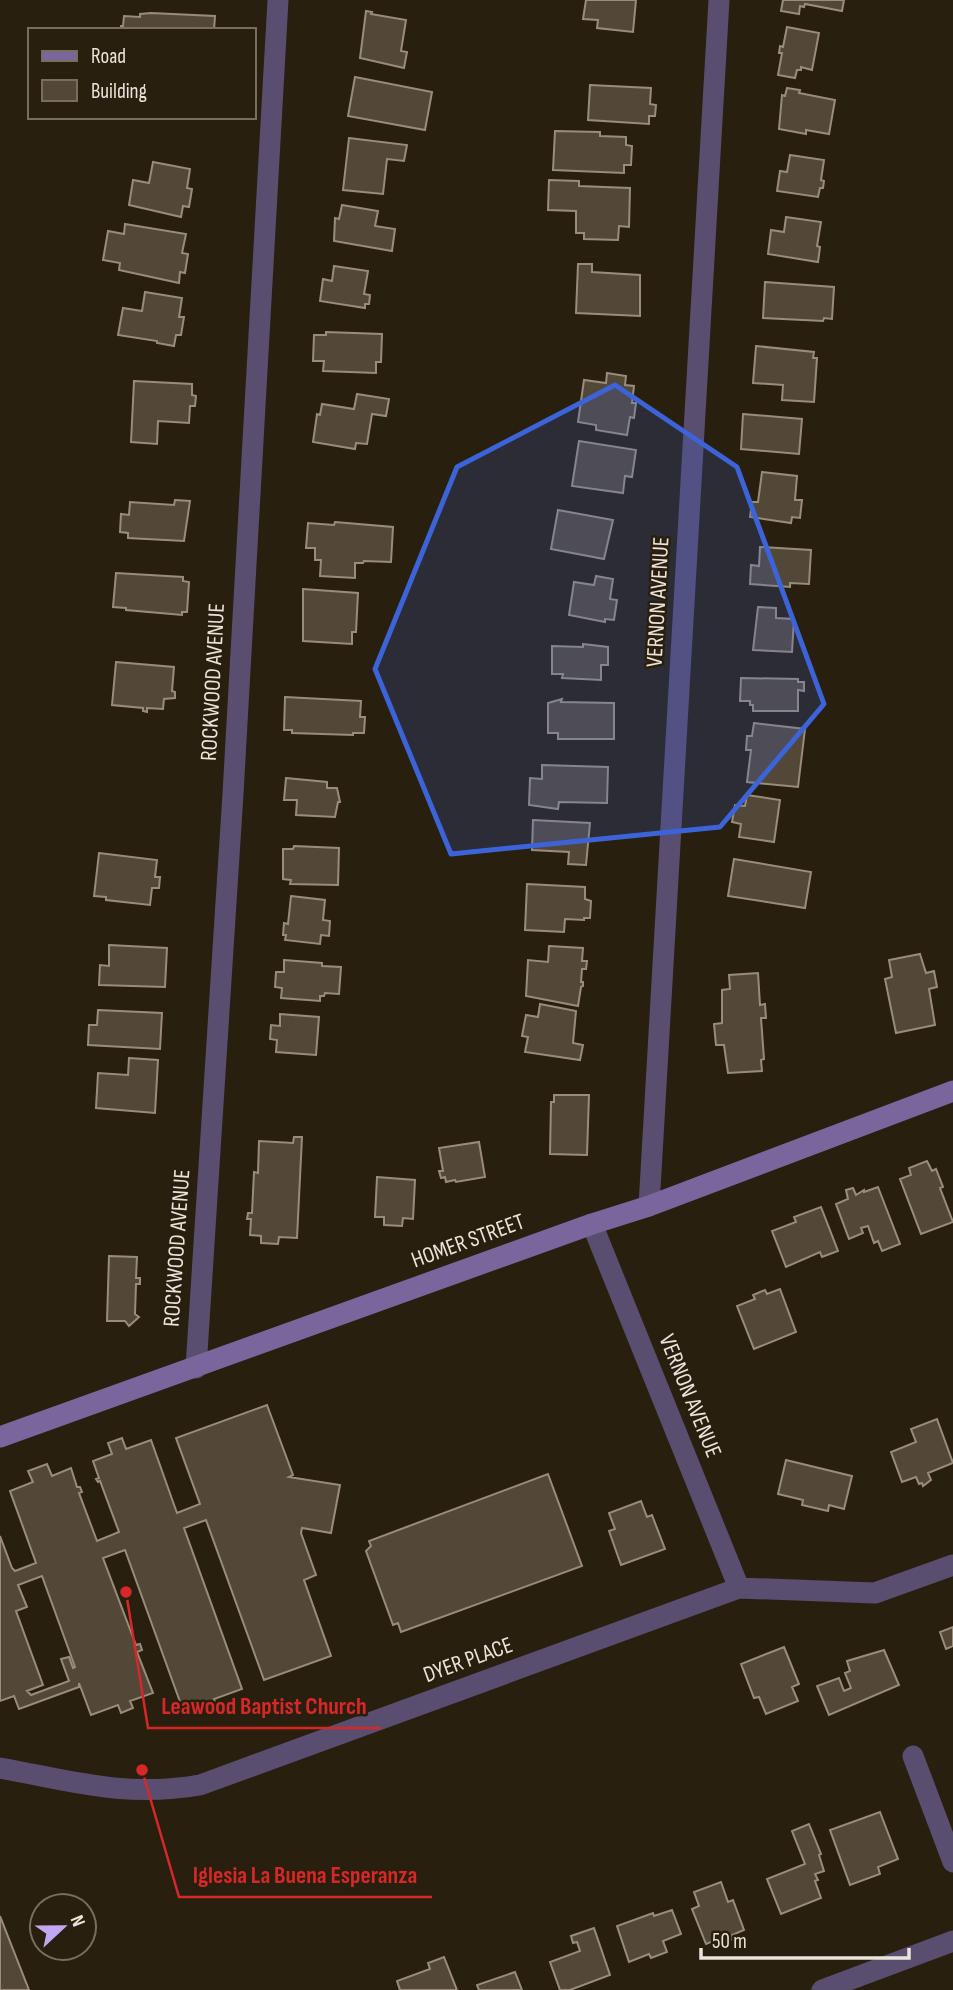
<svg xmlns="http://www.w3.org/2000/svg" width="953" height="1990" font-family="'Sofia Sans Condensed',sans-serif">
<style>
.building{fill:#534838;stroke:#998c7a;stroke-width:2;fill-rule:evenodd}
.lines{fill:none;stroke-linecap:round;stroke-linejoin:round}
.street{stroke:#594d70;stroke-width:21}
.secondary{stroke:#7a659d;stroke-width:21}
.marked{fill:#3c64d8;fill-opacity:0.2;stroke:#3c64d8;stroke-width:5;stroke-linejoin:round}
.labels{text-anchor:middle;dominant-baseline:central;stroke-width:5;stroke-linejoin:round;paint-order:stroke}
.street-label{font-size:23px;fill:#ebe4da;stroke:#291f0f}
.leader{fill:none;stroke:#d62828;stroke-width:2.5}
.callout-dot{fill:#d62828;stroke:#291f0f;stroke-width:2.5}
.callout-label{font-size:24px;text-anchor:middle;font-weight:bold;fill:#d62828;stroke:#291f0f;stroke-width:5;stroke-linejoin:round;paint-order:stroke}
</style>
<rect width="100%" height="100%" fill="#291f0f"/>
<path class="building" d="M586,0H636L633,32L597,28L598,20L583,19Z
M783,0H844L842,11L805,4L804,7L800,6L799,14L781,11Z
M366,11L372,12L371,14L406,20L401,51L407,52L404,68L360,58Z
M151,13L215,16L214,30H121V26H123L124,16L140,17V14Z
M787,27L819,33L812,70L801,67V70H797L795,78L778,75L782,53H779L780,46L783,47Z
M355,77L432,92L425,130L348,116Z
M590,85L651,88L650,104L656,105L655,116H649V124L588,120Z
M787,88L800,90L799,93L835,100L829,134L806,130V134L779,129L782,95L785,96Z
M555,131L600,132V136L626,137V145L632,146L631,165H624V173L553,170Z
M349,138L407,145L404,161L387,159L383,194L343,190Z
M790,155L824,160L821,180L824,181L823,188H820L818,197L777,191L780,171L787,172Z
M153,162L190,169L187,188L192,189L189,207L183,206L181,217L129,205L133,180L149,183Z
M549,180L579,181V186L630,188L629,227L619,226L618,240L584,239V233H576V211L548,210Z
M342,205L378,211L375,226L395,229L392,251L334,241L335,218L339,219Z
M786,217L821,222L817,246L820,247L818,262L768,254L771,230L784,232Z
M125,224L186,234L182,253L188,254L185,273L180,272L179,283L119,270L120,263L103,260L108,231L124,234Z
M578,264H592V272L640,275V316L576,313Z
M334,266L368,271L364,294L370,295L369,304H365V308L320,301L323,279L332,281Z
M765,282L834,287L832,319L824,318L823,321L763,318Z
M145,292L182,298L179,317H184L181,335H176L174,346L157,343V341L118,335L123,308L142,311Z
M326,332L382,334L381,362H376V373L323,371L324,361H313L314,335H326Z
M756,346L814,352L813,358H817L814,402L782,400L783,385L753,383Z
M607,373L626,376L625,385L634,386L632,403H636L634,418L630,417L627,435L596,430V425L578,422L584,380L606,383Z
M134,381L192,384V395L196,396L195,406H190L189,423L158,421L157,444L131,442Z
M357,394L389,399L386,416L372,414L367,444L356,443L355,449L313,442L317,414L320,415L322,404L354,409Z
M743,414L802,419L799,454L741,449Z
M579,441L636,450L632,477L625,476L623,493L572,486Z
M762,472L797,476L795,500H802L800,518L792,517L791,523L750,517L752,502H758Z
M175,500L190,501L184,541L128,538V533L120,532L121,514L129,515L130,502L174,505Z
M558,510L613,520L604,559L551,549Z
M335,522L393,527L391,562L364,561L363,563H355V578L320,576L321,560H315V548H306L308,523L334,525Z
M760,547L811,550L809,584L790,583V587L750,584L751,565L759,566Z
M116,573L183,577V581L189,582L187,612H182V615L126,610V608L113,607Z
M596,576L613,579L610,599L617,600L614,620L605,619V622L569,615L574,582L594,585Z
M303,589L358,593L356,632H352V644L303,641Z
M758,607L776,608V618L794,619L792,652L753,650Z
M583,644L608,647V665H601V680L562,678L563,674H552V646L583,647Z
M116,662L174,667L172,691L175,692V698L164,699L163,709L147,708V712L143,711V708L112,705Z
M741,678L798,679V682H804V691L798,690V711H753V705H750V701H740Z
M285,697L361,701L360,717H365L364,733H353V735L292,733V730H284Z
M562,699L561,702L614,703V739H558V733H548V703Z
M754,723L805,729L798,787L747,782L751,750H746L747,736H752Z
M542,765L608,767L607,803L559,802L558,809L529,805L530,778L542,779Z
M286,778L327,782V788H337L340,802H338L335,817L296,815L297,800H284Z
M747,795L780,800L774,842L739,837L741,824L732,822L735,805L745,806Z
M533,820L590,823L586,865L568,864L569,852L532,850Z
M294,846L339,848L338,885L290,884L291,880L283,879V849H293Z
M99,853L157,860L155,877H160L159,888H152L150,905L106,900V897L94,896Z
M734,859L811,872L805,908L728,896Z
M527,884L585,887V899L591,901L590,918H584V920L565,919L564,932L525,930Z
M291,896L325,900L323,920L330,921L329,936L321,935L320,944L285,940L286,935H283L284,923L288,924Z
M109,945L167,948L165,987L99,985L100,965L109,966Z
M549,946L583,948L582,961H587L586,969H582L581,982H583V986L581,987L578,1006L526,996L528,960L548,962Z
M920,954L926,973L934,971L937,987L929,989L935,1025L896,1033L885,979L892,977L889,960Z
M284,960L322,963V966L341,967L339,994L325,993L324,996H320V1001L281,998L282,988L275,987L276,972H284Z
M758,973L760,1005L765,1004L766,1018H761L764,1059L761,1060L762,1071L728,1073L724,1045H716L714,1024L722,1023V990L730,989L729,975Z
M540,1004L576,1011L573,1043L583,1045L580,1060L525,1052L528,1037L522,1036L526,1015L538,1017Z
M98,1010L162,1013L160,1049L88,1045L89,1025H97Z
M280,1014L319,1017L316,1055L276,1052L277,1040L270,1039L271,1025L280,1026Z
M129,1058L158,1060L155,1113L96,1108L98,1073L128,1075Z
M554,1095H589L587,1155L550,1154L551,1102H554Z
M294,1137H302L297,1238L279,1237L278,1244L261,1243V1236L250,1235L251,1219H247L248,1213H252L254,1172L258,1173L259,1141L293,1143Z
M479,1142L485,1177L456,1182L455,1180L446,1182L445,1177L441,1178L439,1171H443L439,1148Z
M927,1161L932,1171L936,1169L943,1187L940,1188L953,1222L921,1234L900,1179L911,1175L909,1168Z
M377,1177L415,1180L413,1219L403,1218L402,1226L384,1225V1217H375Z
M878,1187L900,1244L882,1251L878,1241L874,1243L868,1226L861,1228L863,1233L849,1239L836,1204L848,1199L846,1190L853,1188L856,1195L864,1190V1192Z
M821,1207L838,1251L822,1257L820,1252L786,1267L772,1231L796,1222L794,1217Z
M109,1256L137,1257L136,1278H140V1284H136L135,1314L139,1317L129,1326L125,1321H107Z
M780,1289L796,1332L754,1349L737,1306L755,1299L753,1295L765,1290L767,1294Z
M267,1405L293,1475L289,1477L340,1485L331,1533L302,1528L301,1533L316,1575L304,1580L331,1656L264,1680L206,1520L184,1528L242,1689L214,1699L216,1705L206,1708L204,1702L183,1710L125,1550L103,1558L136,1645L140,1644L142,1650L137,1652L153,1693L130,1701L133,1708L121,1713L118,1705L91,1715L79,1683V1687L19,1709L14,1696L0,1701V1536L12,1568L15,1571L36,1563L10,1491L33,1482L28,1471L47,1464L52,1476L71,1468L77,1487H80L82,1492L79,1493L97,1541L119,1532L100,1481L98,1482L96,1479L99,1478L93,1461L112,1454L108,1443L122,1438L126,1449L151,1440L177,1513L200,1504L176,1438ZM42,1576L75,1667L73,1668L69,1657L61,1659L69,1681L31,1695L27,1691L43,1685L16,1611L27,1607L18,1585Z
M937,1419L953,1463L928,1473L931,1480L923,1486L922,1483L919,1484L916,1477L902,1482L891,1452L916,1442L911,1429Z
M786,1460L852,1476L844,1509L829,1505L828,1511L802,1505L803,1500L778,1494Z
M548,1474L582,1566L401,1632L398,1623L393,1625L366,1551L371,1546L369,1541Z
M641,1501L647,1517L652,1515L665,1549L621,1565L609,1531L615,1529L609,1513Z
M953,1627V1646L946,1649L940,1632Z
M784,1647L799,1684L792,1687L798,1701L766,1714L759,1697L754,1698L741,1664Z
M884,1650L899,1685L829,1715L817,1686L839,1678L844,1691L851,1688L845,1673L850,1671L847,1661Z
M880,1812L898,1859L878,1867L880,1874L850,1885L830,1830Z
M809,1824L821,1854L819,1855L824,1871L815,1874L818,1880L815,1881L821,1898L781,1914L767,1879L805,1864L792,1831Z
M721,1882L728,1902L733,1900L744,1930L732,1935L733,1939L723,1942L721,1938L706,1944L692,1909L699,1906L694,1892Z
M672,1910L681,1934L663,1941L667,1952L651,1958L649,1954L629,1962L617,1926L653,1913L654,1916Z
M0,1916L29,1990H0Z
M594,1928L610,1975L570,1990H560L550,1962L580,1951L577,1942L573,1943L571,1936Z
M444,1957L457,1990H400L397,1981L430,1969L428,1963Z
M515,1972L522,1990H479L477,1985Z"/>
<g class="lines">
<path class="street" d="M649,1206L719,0
M592,1224L739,1588
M196,1368L233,794L278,0
M913,1756L953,1862
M0,1768C72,1781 125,1798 200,1785L739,1588L875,1593L953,1565
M822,1990L953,1941"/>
<path class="secondary" d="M0,1437L592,1224L649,1206L953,1091"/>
</g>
<path class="marked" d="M615,385L737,467L824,704L720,827L451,854L375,669L457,467Z"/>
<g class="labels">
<g class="street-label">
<text transform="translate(658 602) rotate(-87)">VERNON AVENUE</text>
<text transform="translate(213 682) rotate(-87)">ROCKWOOD AVENUE</text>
<text transform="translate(468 1241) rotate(-20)">HOMER STREET</text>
<text transform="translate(177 1248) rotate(-86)">ROCKWOOD AVENUE</text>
<text transform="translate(690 1396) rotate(68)">VERNON AVENUE</text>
<text transform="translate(468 1660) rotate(-20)">DYER PLACE</text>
</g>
</g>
<path class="leader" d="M126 1592L148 1728H381M142 1770L179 1897H432"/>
<g class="callout-dot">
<circle cx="126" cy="1592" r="7"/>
<circle cx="142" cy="1770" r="7"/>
</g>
<g class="callout-label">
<text x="264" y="1714">Leawood Baptist Church</text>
<text x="305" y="1883">Iglesia La Buena Esperanza</text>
</g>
<rect x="28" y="28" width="228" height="91" fill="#291f0f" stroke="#776e60" stroke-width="2"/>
<rect x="42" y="51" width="35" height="10" fill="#7a659d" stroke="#776e60" stroke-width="2"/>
<text x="91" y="63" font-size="21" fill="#ebe4da">Road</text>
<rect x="42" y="80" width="35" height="21" fill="#534838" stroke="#776e60" stroke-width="2"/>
<text x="91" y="98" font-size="21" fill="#ebe4da">Building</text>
<g transform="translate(63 1927) rotate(68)"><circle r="33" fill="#291f0f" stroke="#776e60" stroke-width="2"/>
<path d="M0-5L12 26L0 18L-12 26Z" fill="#c3a7f2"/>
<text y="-10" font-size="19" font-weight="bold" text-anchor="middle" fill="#ebe4da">N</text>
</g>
<path d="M701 1948v10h208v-10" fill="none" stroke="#ebe4da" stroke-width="3.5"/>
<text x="712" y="1948" font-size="21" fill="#ebe4da" stroke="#291f0f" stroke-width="5" paint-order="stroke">50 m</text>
</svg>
